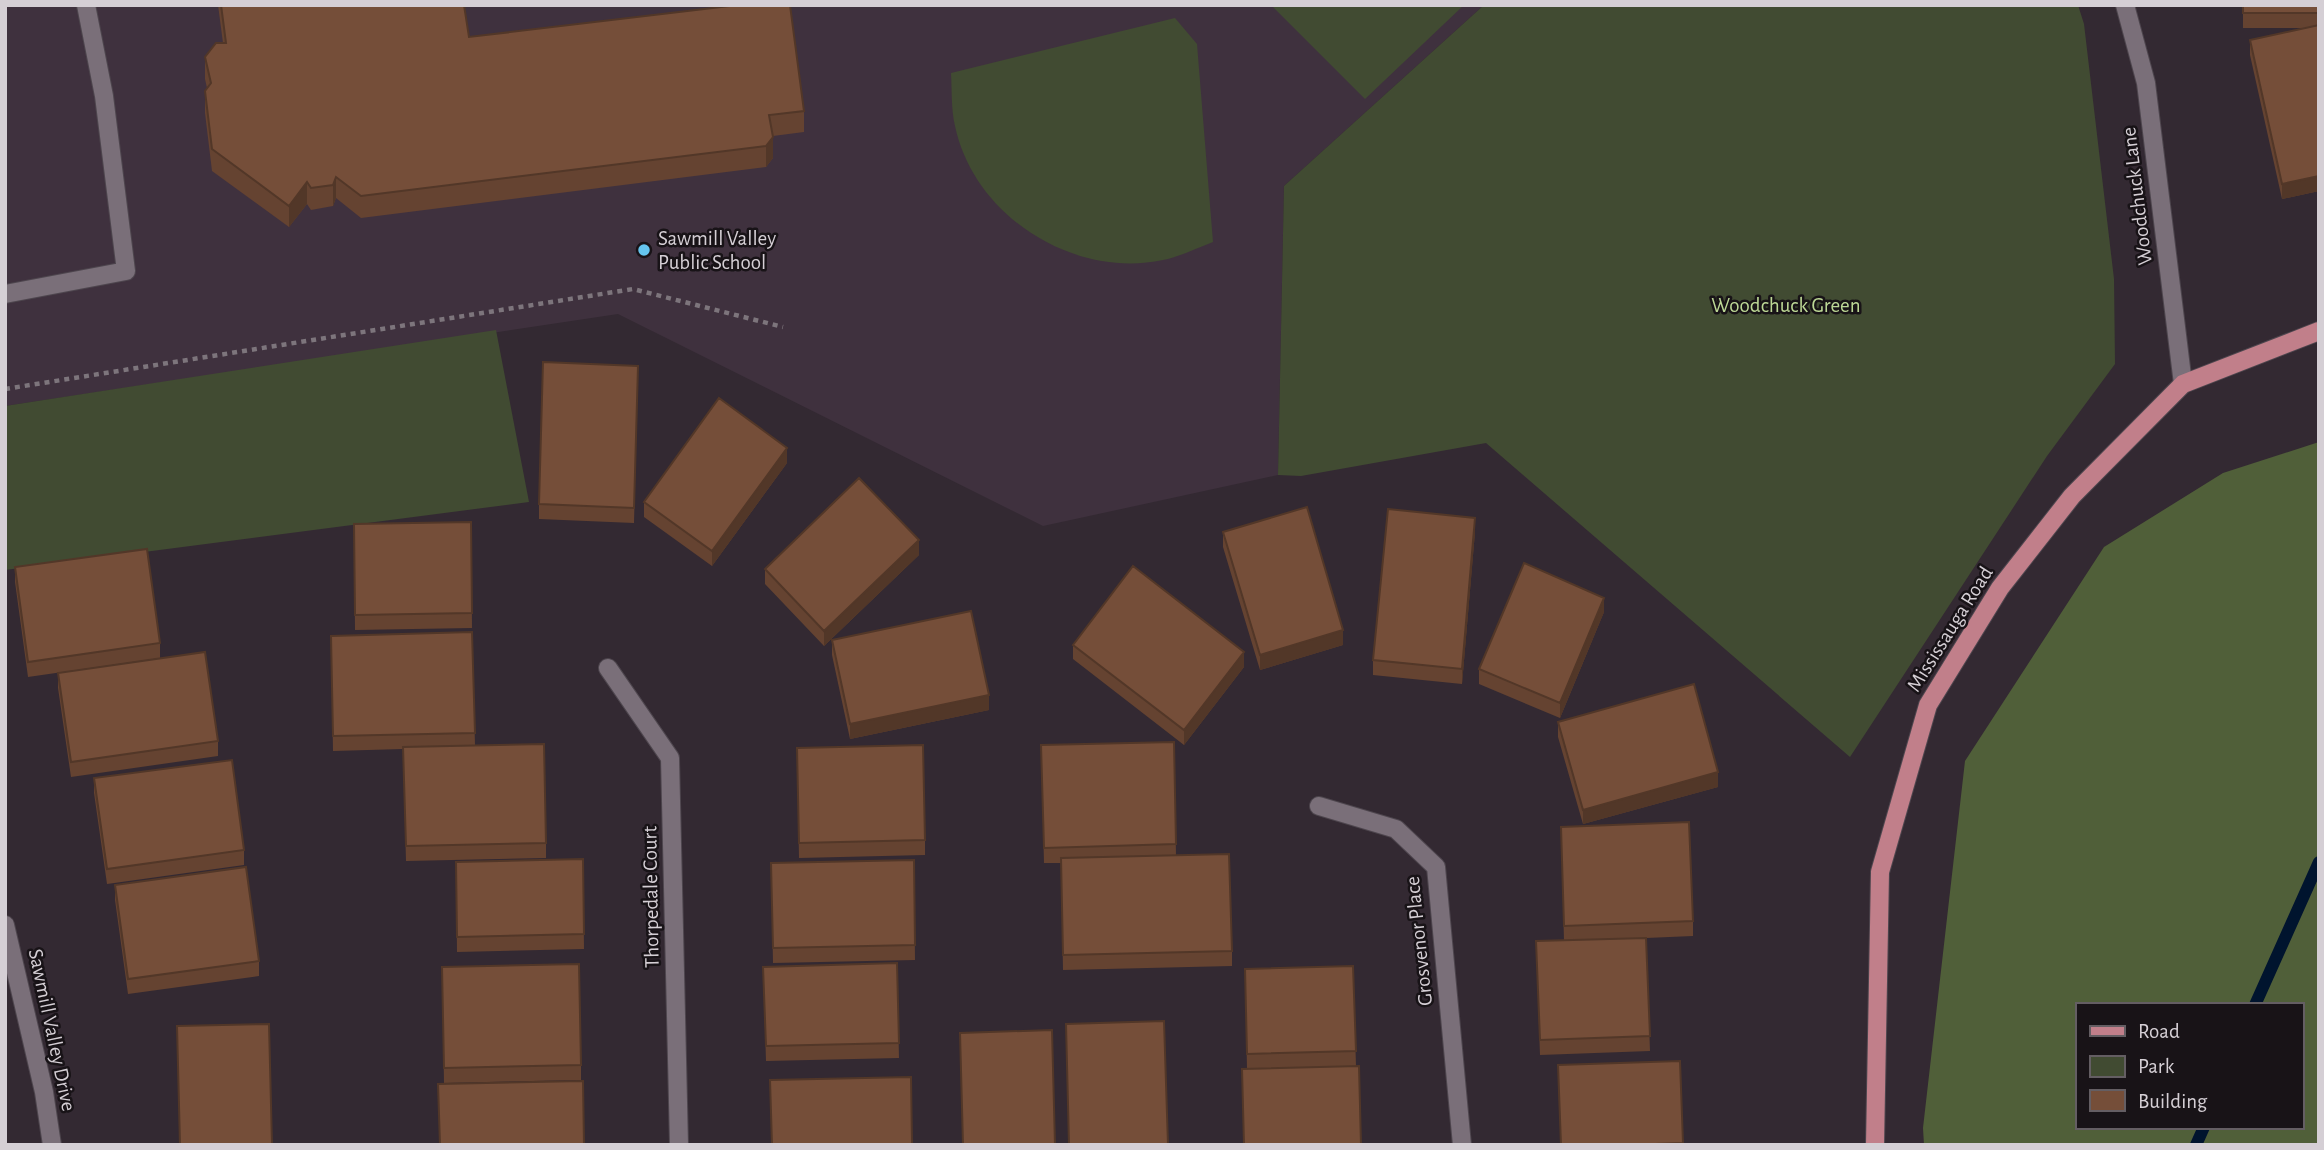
<svg xmlns="http://www.w3.org/2000/svg" width="2324" height="1150" font-family="'Alegreya Sans',sans-serif">
<style>
.built{fill:#3f313e}
.green{fill:#414b32}
.forest{fill:#505f39;fill-rule:evenodd}
.lines{fill:none;stroke-linecap:round;stroke-linejoin:round}
.stream{stroke:#00142e;stroke-width:12}
.minor-casing{stroke:#4e464e;stroke-width:20}
.major-casing{stroke:#4e464e;stroke-width:20}
.path{stroke:#7d757c;stroke-width:4.5;stroke-dasharray:5 5;stroke-linecap:butt}
.minor{stroke:#7a6f79;stroke-width:18}
.major{stroke:#c17f8a;stroke-width:18}
.wall{fill:#654331}
.shaded-wall{fill:#523728}
.building{fill:#754e39;stroke:#523728;stroke-width:2}
.poi-dot{fill:#65c5ef;stroke:#181317;stroke-width:2.5}
.labels{text-anchor:middle;dominant-baseline:central;stroke-width:5;stroke-linejoin:round;paint-order:stroke}
.street-label{font-size:21px;fill:#d5cfd5;stroke:#181317}
.poi-label{font-size:21px;fill:#d5cfd5;stroke:#181317;text-anchor:start}
.park-label{font-size:21px;fill:#bcd795;stroke:#181317}
</style>
<rect width="100%" height="100%" fill="#332932"/>
<path class="built" d="M5,5H1484L1284,186L1278,475L1043,526L618,314L5,406Z"/>
<path class="green" d="M1271,5H1464L1365,99Z
M1484,5H2078L2084,24L2114,279L2115,364L2047,456L1850,757L1486,443L1301,476L1278,475L1284,186Z
M1175,18L1197,44L1213,242C1197,248 1179,257 1163,260C1073,279 974,216 955,126C951,109 952,90 951,73Z
M496,330L529,502L5,570V406Z"/>
<path class="forest" d="M2319,442V1145H1924L1923,1128L1965,761L2104,547L2223,473ZM2077,1005H2301V1127H2077Z"/>
<g class="lines">
<path class="stream" d="M2255,1005L2319,862
M2196,1145L2204,1127"/>
<g class="minor-casing">
<path id="minor" d="M2125,5L2146,83L2183,384
M5,294L126,271L104,96L86,5
M608,668L670,758L679,1145
M1319,806L1396,829L1436,867L1462,1145
M5,925L44,1092L52,1145"/>
</g>
<g class="major-casing">
<path id="major" d="M1875,1145L1880,872L1928,705L2000,588L2072,496L2183,384L2319,331"/>
</g>
<path class="path" d="M5,389L633,289L783,327"/>
<use href="#minor" class="minor"/>
<use href="#major" class="major"/>
</g>
<path class="wall" d="M218,5H464L469,37L804,111V132L773,136V158L766,167L361,218L336,198L333,206L311,210L307,204L289,227L212,171L205,113V91L207,88L205,79V57L223,43Z
M2243,5H2319V191L2282,199L2250,55V40L2309,28H2243Z
M638,366L634,523L539,519V504Z
M787,463L712,566L644,517V502Z
M471,522L472,628L355,630L354,524Z
M1223,532L1343,645L1260,670L1223,547Z
M1475,532L1462,684L1373,675V660Z
M919,555L824,646L765,584V569Z
M15,567L160,643V658L28,677L15,582Z
M1604,612L1560,718L1479,684V669Z
M472,632L475,745L546,843V858L406,861L403,749L333,751L331,636Z
M832,640L989,710L850,739L832,655Z
M1073,645L1244,667L1184,745L1073,659Z
M58,673L218,741V756L71,777L58,688Z
M1558,722L1718,787L1583,824L1558,737Z
M1174,742L1176,855L1232,951V966L1063,970L1061,863H1044L1041,745Z
M797,748L925,840V855L799,858Z
M94,778L244,850V865L107,884L94,793Z
M1561,827L1693,921V936L1646,938L1650,1051L1540,1055L1536,941H1564Z
M583,859L584,949L457,952L456,862Z
M914,860L915,960L773,963L771,863Z
M115,885L259,961V976L128,994L115,900Z
M897,963L899,1058L766,1061L763,967Z
M1353,966L1356,1066L1247,1069L1245,969Z
M442,967L581,1065V1080L444,1083Z
M1680,1061L1683,1145H1561L1558,1080Z"/>
<path class="shaded-wall" d="M773,137V158L766,167V146Z
M2319,176V191L2282,199V184Z
M336,177V198L333,206V185Z
M307,182V204L289,227V206Z
M787,448V463L712,566V551Z
M1475,518V532L1462,684V669Z
M919,540V555L824,646V631Z
M1604,598V612L1560,718V703Z
M1343,630V645L1260,670V655Z
M1244,652V667L1184,745V730Z
M989,695V710L850,739V724Z
M1718,772V787L1583,824V810Z"/>
<path class="building" d="M221,5H464L469,37L738,5H790L804,111L769,115L773,137L766,146L361,196L336,177L333,185L311,188L307,182L289,206L212,149L205,91L211,83L205,57L216,43H226Z
M2243,5H2319V13H2243Z
M2319,25V176L2282,184L2250,40Z
M543,362L638,366L634,508L539,504Z
M719,398L787,448L712,551L644,502Z
M859,478L919,540L824,631L765,569Z
M1307,507L1343,630L1260,655L1223,532Z
M1388,509L1475,518L1462,669L1373,660Z
M471,522L472,613L355,615L354,524Z
M147,549L160,643L28,662L15,567Z
M1524,563L1604,598L1560,703L1479,669Z
M1133,566L1244,652L1184,730L1073,645Z
M971,611L989,695L850,724L832,640Z
M472,632L475,733L333,736L331,636Z
M205,652L218,741L71,762L58,673Z
M1694,684L1718,772L1583,810L1558,722Z
M1174,742L1176,844L1044,848L1041,745Z
M544,744L546,843L406,846L403,747Z
M923,745L925,840L799,843L797,748Z
M232,760L244,850L107,869L94,778Z
M1689,822L1693,921L1564,926L1561,827Z
M1229,854L1232,951L1063,955L1061,858Z
M583,859L584,934L457,937L456,862Z
M914,860L915,945L773,948L771,863Z
M246,867L259,961L128,979L115,885Z
M1646,938L1650,1036L1540,1040L1536,941Z
M897,963L899,1043L766,1046L763,967Z
M579,964L581,1065L444,1068L442,967Z
M1353,966L1356,1051L1247,1054L1245,969Z
M1164,1021L1168,1145H1069L1066,1024Z
M269,1024L272,1145H180L177,1026Z
M1052,1030L1055,1145H963L960,1033Z
M1680,1061L1683,1143L1627,1145H1561L1558,1065Z
M1359,1066L1361,1145H1244L1242,1069Z
M911,1077L912,1145H772L770,1080Z
M583,1081L584,1145H440L438,1084Z"/>
<circle class="poi-dot" cx="644" cy="250" r="7"/>
<g class="labels">
<g class="street-label">
<text transform="translate(2137 196) rotate(-97)">Woodchuck Lane</text>
<text transform="translate(1950 629) rotate(-58)">Mississauga Road</text>
<text transform="translate(651 897) rotate(-91)">Thorpedale Court</text>
<text transform="translate(1419 941) rotate(-96)">Grosvenor Place</text>
<text transform="translate(52 1030) rotate(78)">Sawmill Valley Drive</text>
</g>
<g class="poi-label">
<text x="658" y="238">Sawmill Valley<tspan x="658" dy="24">Public School</tspan></text>
</g>
<g class="park-label">
<text x="1786" y="305">Woodchuck Green</text>
</g>
</g>
<rect width="2324" height="1150" fill="none" stroke="#d5cfd5" stroke-width="14"/>
<rect x="2076" y="1003" width="228" height="126" fill="#181317" stroke="#645e63" stroke-width="2"/>
<rect x="2090" y="1026" width="35" height="10" fill="#c17f8a" stroke="#645e63" stroke-width="2"/>
<text x="2138" y="1038" font-size="21" fill="#d5cfd5">Road</text>
<rect x="2090" y="1056" width="35" height="21" fill="#414b32" stroke="#645e63" stroke-width="2"/>
<text x="2138" y="1073" font-size="21" fill="#d5cfd5">Park</text>
<rect x="2090" y="1090" width="35" height="21" fill="#754e39" stroke="#645e63" stroke-width="2"/>
<text x="2138" y="1108" font-size="21" fill="#d5cfd5">Building</text>
</svg>
